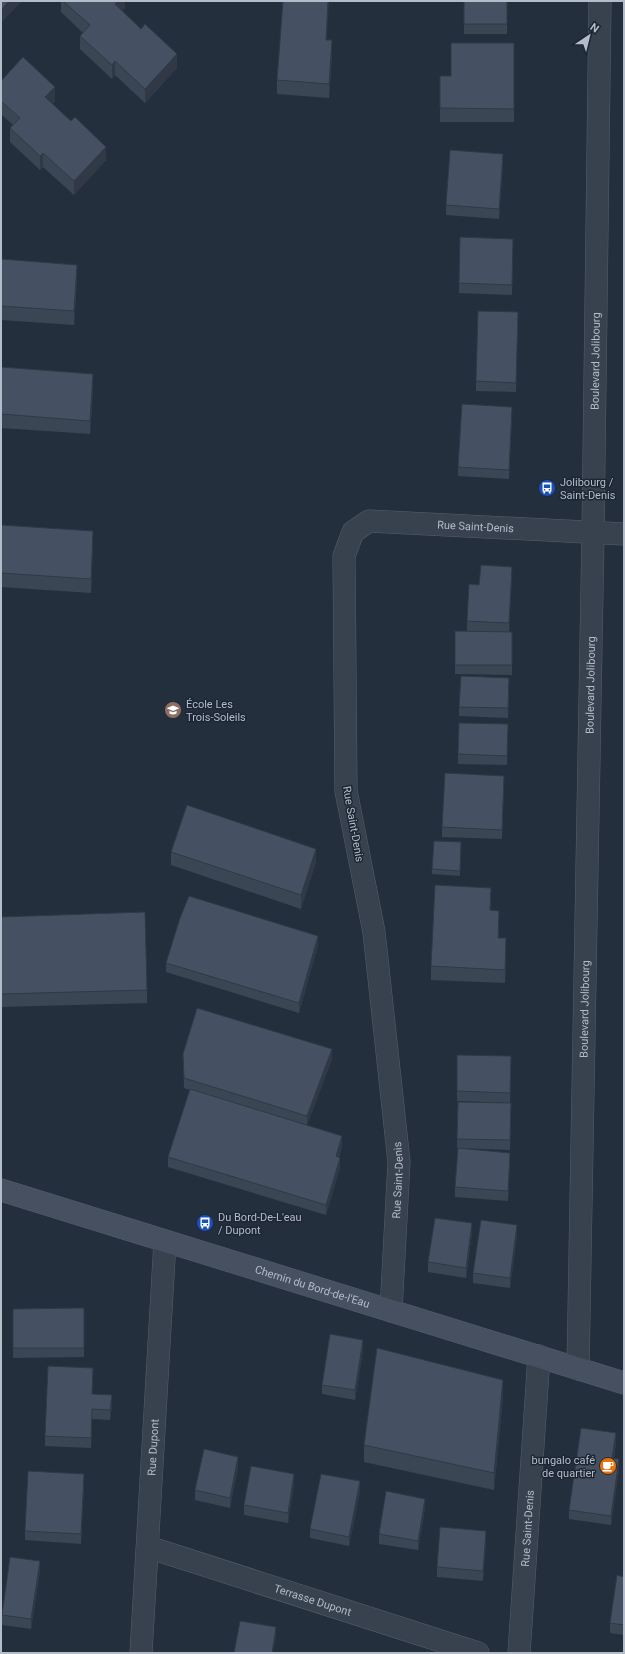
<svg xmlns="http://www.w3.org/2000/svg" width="625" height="1654" font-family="Roboto,sans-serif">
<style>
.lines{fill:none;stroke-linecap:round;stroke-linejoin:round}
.street-casing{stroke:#565f6c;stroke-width:23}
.secondary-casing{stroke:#565f6c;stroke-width:23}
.street{stroke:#38414e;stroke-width:22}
.secondary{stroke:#465061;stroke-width:22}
.wall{fill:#3b4654}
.shaded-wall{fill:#303945}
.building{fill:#455162;stroke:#303945}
.labels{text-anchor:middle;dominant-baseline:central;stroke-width:3;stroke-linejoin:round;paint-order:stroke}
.street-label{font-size:11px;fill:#b4bcc9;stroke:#1d2633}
.poi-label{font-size:11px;fill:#b4bcc9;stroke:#1d2633;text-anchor:start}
</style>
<rect width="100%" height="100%" fill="#242f3e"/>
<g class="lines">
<g class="street-casing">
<g id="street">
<path id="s1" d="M391,1311L399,1162L374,932L346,791L344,556L353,532L369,521L624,534"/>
<path id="s2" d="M578,1369L593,534L600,1"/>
<path id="s3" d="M148,1547L478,1653"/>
<path id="s4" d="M141,1653L165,1241"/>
<path id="s5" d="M519,1653L539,1356"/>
</g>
</g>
<g class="secondary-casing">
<g id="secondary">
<path id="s6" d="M1,1190L624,1383"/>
</g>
</g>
<use href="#street" class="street"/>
<use href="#secondary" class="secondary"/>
</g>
<path class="wall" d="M61,1H125V8L122,11L177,68L145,103L115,75L112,79L80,49V36L83,33L61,12Z
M464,1H507V34H464Z
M327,40L332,54L329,98L277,94V80Z
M514,43V122H440V76H451Z
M1,81L55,101L52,104L106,160L74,195L43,167L40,170L10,142V128L13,125L1,114Z
M503,164L499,219L446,215V205Z
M513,239L512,295L459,293V283Z
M1,259L77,278L74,325L1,320Z
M518,312L516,392L476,391V381Z
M1,367L93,388L90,434L1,428Z
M512,417L509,479L458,476V467Z
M1,525L93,545L91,593L1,587Z
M512,577L509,632H512V675L455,674V631H481H467V621L479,585Z
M509,688L508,718L459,716V707Z
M508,724L507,765L458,764V754Z
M504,785L502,839L442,837V827Z
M461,842L460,876L432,874V869Z
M171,852L316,862L301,909L171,865Z
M491,901L490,910L499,925V938L506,952L505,983L431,980V966Z
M1,917L147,990V1003L1,1007Z
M318,945L299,1013L166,972V963Z
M183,1054L332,1059L307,1125L342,1145L339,1158L340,1168L326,1215L168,1167V1157L190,1090L184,1088Z
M511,1056L510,1103L457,1101V1091Z
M458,1102L511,1103L510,1150L457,1148Z
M510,1162L508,1201L455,1197V1187Z
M472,1233L466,1278L428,1272V1262Z
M517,1235L510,1288L473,1283V1273Z
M84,1308V1357L13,1358V1309Z
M363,1350L355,1400L322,1394V1385Z
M93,1378L92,1394L112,1405L110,1420L92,1419L91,1448L45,1446V1436Z
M503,1397L494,1490L364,1462V1445Z
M616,1443L614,1458L619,1469L611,1525L569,1519V1510Z
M238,1467L230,1508L195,1500V1490Z
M84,1484L81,1544L25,1540V1531Z
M294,1484L288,1523L244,1515V1505Z
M360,1491L349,1546L310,1538V1529Z
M425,1508L418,1550L379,1544V1534Z
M486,1541L483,1581L437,1577V1567Z
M40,1571L31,1629L2,1625V1615Z
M624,1577V1635L610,1633V1623Z"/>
<path class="shaded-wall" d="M9,1H22L1,23V10Z
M118,1H125V8L115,18V4Z
M328,1H329L326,53V40Z
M332,40V54L329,98V84Z
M177,54V68L145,103V89Z
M115,61V75L112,79V65Z
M55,87V101L45,111V97Z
M106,147V160L74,195V181Z
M43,153V167L40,170V156Z
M503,154V164L499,219V209Z
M77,265V278L74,325V311Z
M93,374V388L90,434V421Z
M512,407V417L509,479V470Z
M93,531V545L91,593V579Z
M512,567V577L509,633V623Z
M316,849V862L301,909V895Z
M499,911V925L498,951V938Z
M318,936V945L299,1013V1003Z
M506,938V952L505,983V970Z
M332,1049V1059L307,1125V1116Z
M342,1136V1145L336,1166V1156Z
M510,1153V1162L508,1201V1191Z
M340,1158V1168L326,1215V1205Z
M472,1223V1233L466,1278V1268Z
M517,1225V1235L510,1288V1278Z
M363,1340V1350L355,1400V1390Z
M503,1380V1397L494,1490V1473Z
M112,1395V1405L110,1420V1410Z
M92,1409V1419L91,1448V1438Z
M616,1433V1443L612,1468V1458Z
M238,1457V1467L230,1508V1498Z
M619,1459V1469L611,1525V1516Z
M84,1474V1484L81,1544V1534Z
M294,1474V1484L288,1523V1513Z
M360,1481V1491L349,1546V1537Z
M425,1499V1508L418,1550V1541Z
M486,1531V1541L483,1581V1571Z
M40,1561V1571L31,1629V1619Z
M276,1627V1637L273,1653H272Z"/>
<path class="building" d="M1,1H9L1,10Z
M63,1H118L115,4L141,29L145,24L177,54L145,89L115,61L112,65L80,36L90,25Z
M283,1H328L326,40H332L329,84L277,80Z
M464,1H507V24H464Z
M451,43H514V109L440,108V76H451Z
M23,57L55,87L45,97L71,121L75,117L106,147L74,181L43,153L40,156L10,128L20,118L1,101V81Z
M450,150L503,154L499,209L446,205Z
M460,237L513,239L512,285L459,283Z
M1,259L77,265L74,311L1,306Z
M478,311L518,312L516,383L476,381Z
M1,367L93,374L90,421L1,414Z
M462,404L512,407L509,470L458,467Z
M1,525L93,531L91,579L1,573Z
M481,565L512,567L509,623L467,621L469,584L479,585Z
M455,631L512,632V665H455Z
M461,676L509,678L508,708L459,707Z
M459,723L508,724L507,756L458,754Z
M445,773L504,776L502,830L442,827Z
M187,805L316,849L301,895L171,852Z
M434,841L461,842L460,871L432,869Z
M435,885L491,888L490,910L499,911L498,938H506L505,970L431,966Z
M189,896L318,936L299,1003L166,963L180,918Z
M145,912L147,990L1,994V917Z
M197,1008L332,1049L307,1116L184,1078L183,1054Z
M457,1055L511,1056L510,1093L457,1091Z
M190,1089L342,1136L336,1156L340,1158L326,1205L168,1157Z
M458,1102L511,1103L510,1140L457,1139Z
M458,1148L510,1153L508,1191L455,1187Z
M435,1218L472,1223L466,1268L428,1262Z
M481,1220L517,1225L510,1278L473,1273Z
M84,1308V1348H13V1309Z
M330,1334L363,1340L355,1390L322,1385Z
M377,1348L503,1380L494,1473L364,1445Z
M48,1366L93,1368L92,1394L112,1395L110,1410L92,1409L91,1438L45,1436Z
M581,1428L616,1433L612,1458L619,1459L611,1516L569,1510Z
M204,1449L238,1457L230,1498L195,1490Z
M251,1466L294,1474L288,1513L244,1505Z
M28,1471L84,1474L81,1534L25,1531Z
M321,1474L360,1481L349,1537L310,1529Z
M386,1491L425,1499L418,1541L379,1534Z
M440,1527L486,1531L483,1571L437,1567Z
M10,1557L40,1561L31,1619L2,1615Z
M617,1575L624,1577V1625L610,1623Z
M240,1621L276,1627L272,1653H234Z"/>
<defs>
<g id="bus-disc" transform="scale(0.9)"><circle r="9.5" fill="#1a4fb4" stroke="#1d2633"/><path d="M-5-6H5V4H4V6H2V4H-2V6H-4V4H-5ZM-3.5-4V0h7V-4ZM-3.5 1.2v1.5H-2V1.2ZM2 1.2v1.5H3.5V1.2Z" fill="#fff"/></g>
<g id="school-disc" transform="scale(0.9)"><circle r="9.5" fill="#8d6e63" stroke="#1d2633"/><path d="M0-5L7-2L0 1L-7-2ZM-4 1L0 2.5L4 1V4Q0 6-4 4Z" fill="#fff"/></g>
<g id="cafe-disc" transform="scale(0.9)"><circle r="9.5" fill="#e8710a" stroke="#1d2633"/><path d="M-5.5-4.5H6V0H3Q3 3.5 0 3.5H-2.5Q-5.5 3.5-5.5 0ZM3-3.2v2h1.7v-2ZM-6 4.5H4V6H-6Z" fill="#fff"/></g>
</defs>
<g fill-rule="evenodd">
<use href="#bus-disc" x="547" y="488"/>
<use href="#school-disc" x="173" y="710"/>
<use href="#bus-disc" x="205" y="1223"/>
<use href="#cafe-disc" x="608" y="1466"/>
</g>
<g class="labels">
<g class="street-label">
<text stroke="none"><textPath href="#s2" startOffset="1008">Boulevard Jolibourg</textPath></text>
<text stroke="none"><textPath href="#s1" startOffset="911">Rue Saint-Denis</textPath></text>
<text stroke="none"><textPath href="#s2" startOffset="684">Boulevard Jolibourg</textPath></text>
<text transform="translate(353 824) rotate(80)">Rue Saint-Denis</text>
<text stroke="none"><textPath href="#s2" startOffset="360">Boulevard Jolibourg</textPath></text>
<text stroke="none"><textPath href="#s1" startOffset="131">Rue Saint-Denis</textPath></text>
<text stroke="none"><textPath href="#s6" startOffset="326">Chemin du Bord-de-l'Eau</textPath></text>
<text stroke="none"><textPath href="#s4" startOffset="206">Rue Dupont</textPath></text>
<text stroke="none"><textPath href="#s5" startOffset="125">Rue Saint-Denis</textPath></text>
<text stroke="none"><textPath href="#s3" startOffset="173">Terrasse Dupont</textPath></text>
</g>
<g class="poi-label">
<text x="560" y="482">Jolibourg /<tspan x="560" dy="13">Saint-Denis</tspan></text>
<text x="186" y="704">École Les<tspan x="186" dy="13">Trois-Soleils</tspan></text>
<text x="218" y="1217">Du Bord-De-L'eau<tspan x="218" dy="13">/ Dupont</tspan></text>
<text x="595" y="1460" text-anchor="end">bungalo café<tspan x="595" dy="13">de quartier</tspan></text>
</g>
</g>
<rect width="625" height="1654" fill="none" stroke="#b4bcc9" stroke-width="4"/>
<g transform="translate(589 36) rotate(35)" stroke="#1d2633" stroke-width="3" paint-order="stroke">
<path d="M0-3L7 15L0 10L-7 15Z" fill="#b4bcc9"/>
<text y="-6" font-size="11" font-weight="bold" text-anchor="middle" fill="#b4bcc9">N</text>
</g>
</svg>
